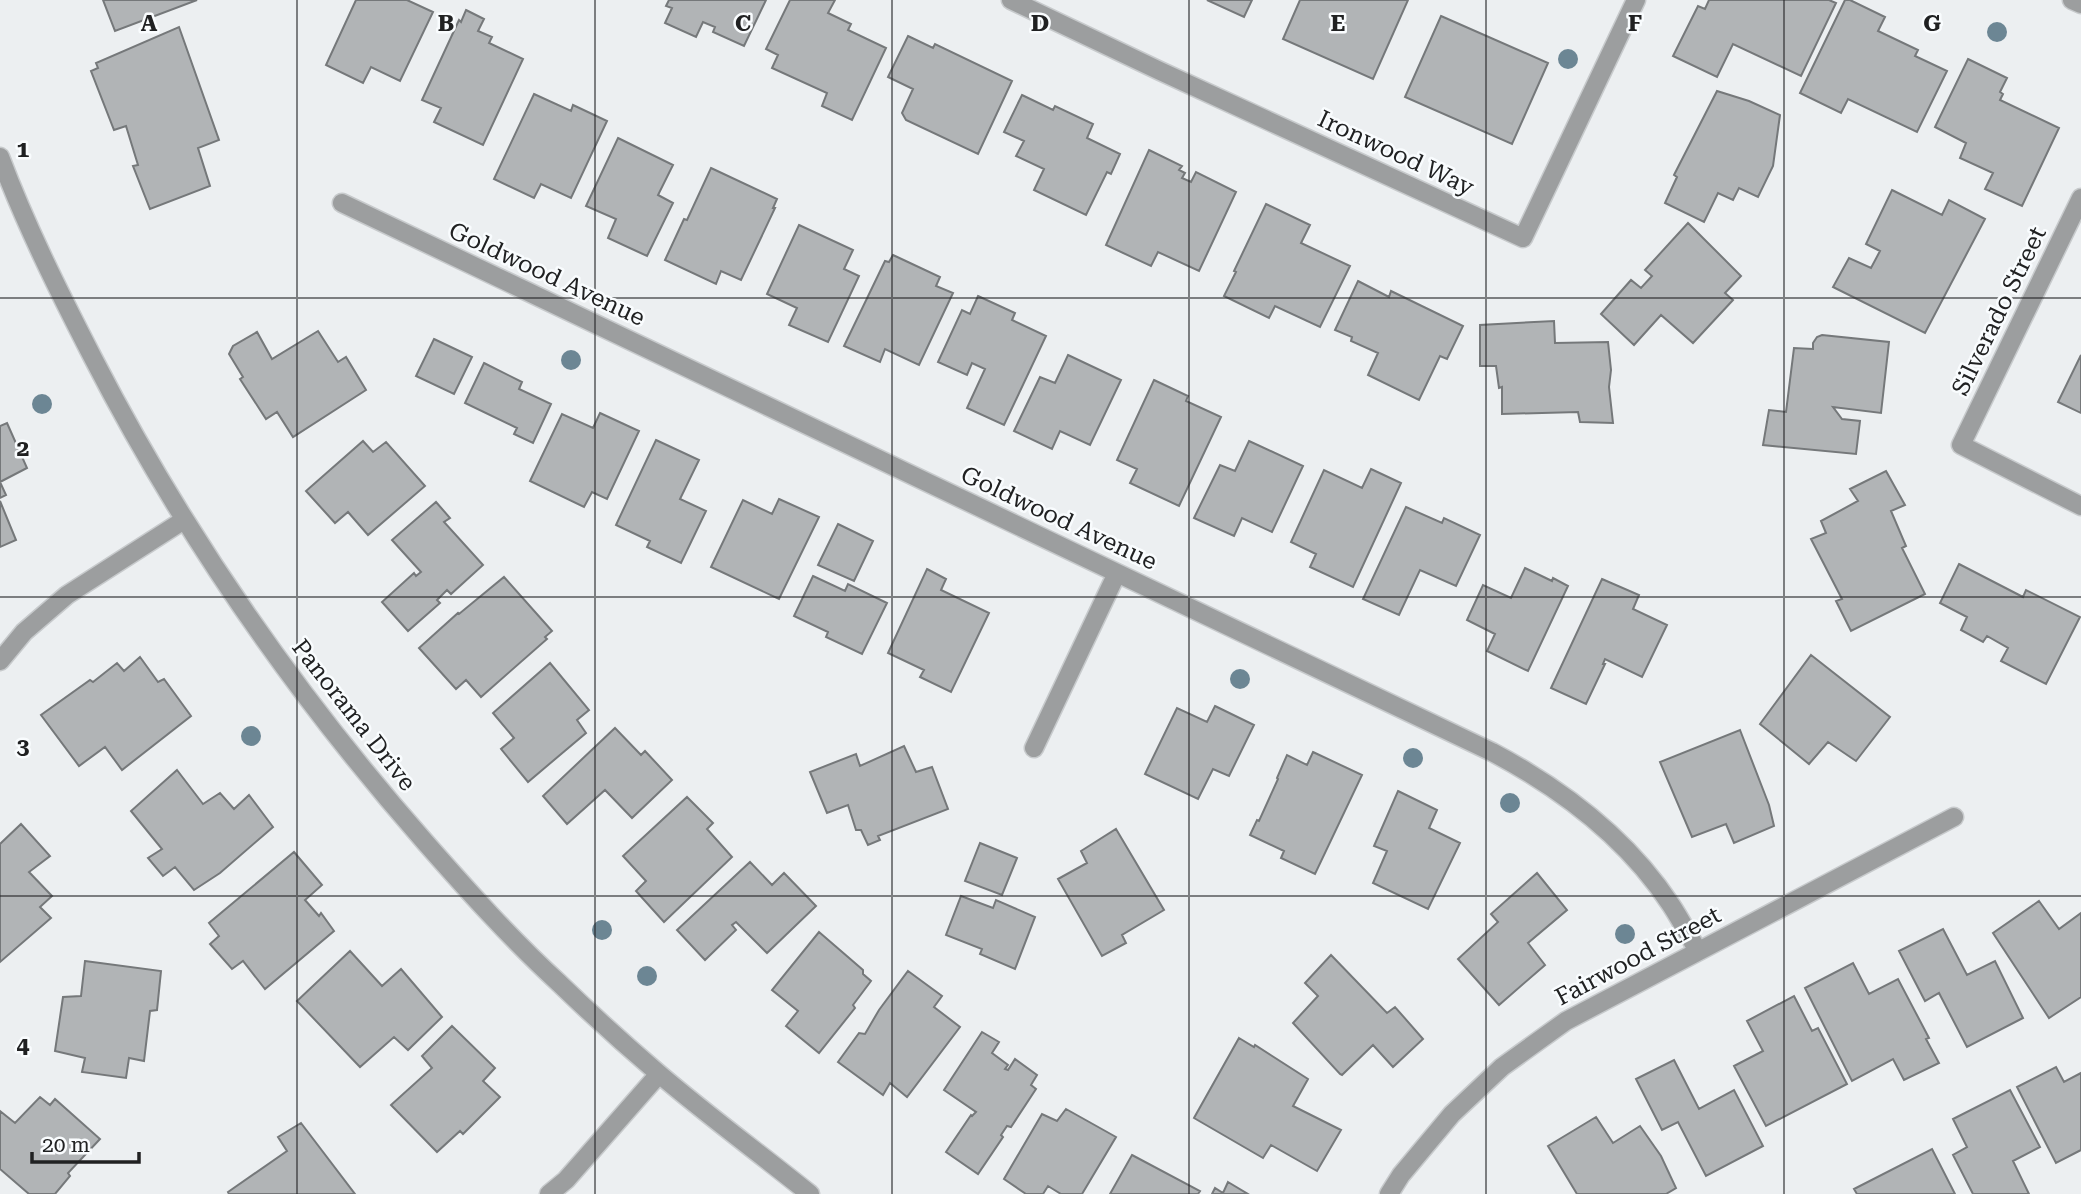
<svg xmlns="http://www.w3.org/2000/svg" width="2081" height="1194" font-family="'Roboto Serif',serif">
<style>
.building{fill:#b1b4b6;stroke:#75787a;stroke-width:2}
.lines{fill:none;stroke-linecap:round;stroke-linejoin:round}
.minor-casing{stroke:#c7cacc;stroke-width:21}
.minor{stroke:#9c9e9f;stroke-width:18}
.tree{fill:#6c8694}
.grid{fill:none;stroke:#202122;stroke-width:2;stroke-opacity:0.55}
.labels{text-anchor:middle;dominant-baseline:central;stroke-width:5;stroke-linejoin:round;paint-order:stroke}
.street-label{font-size:24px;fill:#202122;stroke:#f9fcfe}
.grid-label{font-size:23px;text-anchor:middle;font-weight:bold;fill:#202122;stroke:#f9fcfe;stroke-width:5;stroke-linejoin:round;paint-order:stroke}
</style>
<rect width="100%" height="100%" fill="#eceff1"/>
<path class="building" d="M103,0H197L115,31Z
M356,0H407L433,12L400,81L371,67L363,83L326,65Z
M669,0H766L744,46L713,32L715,27L703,22L696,37L665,23L672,8L666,6Z
M790,0H835L828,13L851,24L848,30L886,48L852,120L822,106L827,93L772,68L778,55L766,49Z
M1207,0H1252L1244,17Z
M1300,0H1408L1373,79L1283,39Z
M1709,0H1829L1836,3L1801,76L1733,44L1717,77L1673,56L1698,6L1705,9Z
M1845,0H1850L1885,17L1878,31L1918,50L1915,56L1947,71L1917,132L1848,99L1841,113L1800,93Z
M466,10L484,19L478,31L492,37L489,43L523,59L483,145L434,122L441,108L422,100L459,20L461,22Z
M1441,16L1548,63L1512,144L1405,97Z
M179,27L219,140L198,148L210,186L150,209L133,166L138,165L126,126L114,130L91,71L98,68L96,63Z
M908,36L933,48L935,44L1012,81L978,154L906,120L902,113L913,89L888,77Z
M1968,59L2007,78L2000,92L2003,94L2000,100L2059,128L2022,206L1985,189L1993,173L1960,158L1966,143L1935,127Z
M1717,91L1749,101L1780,115L1773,166L1758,197L1739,188L1733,200L1718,193L1704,222L1665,203L1677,177L1674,175Z
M534,94L571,111L573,105L607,121L571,198L541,184L534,198L494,179Z
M1022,95L1053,110L1055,106L1093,124L1087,138L1120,154L1111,174L1107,172L1086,215L1034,190L1044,169L1016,156L1024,141L1004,132Z
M618,138L673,165L658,195L673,203L647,256L608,238L616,219L586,206Z
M1149,150L1182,166L1179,170L1185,173L1182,178L1191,182L1196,172L1236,192L1199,271L1158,252L1151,266L1106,245Z
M711,168L777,199L773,208H775L741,280L721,271L716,284L665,260L684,219L687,220Z
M1892,190L1942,215L1949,200L1985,219L1925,333L1833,287L1849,258L1871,268L1880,251L1866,244Z
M1266,204L1310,225L1301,243L1350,266L1320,327L1275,306L1269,318L1224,296L1236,272L1234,271Z
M1688,223L1741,276L1725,293L1733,300L1693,343L1661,315L1634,345L1601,314L1631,280L1641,288L1652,276L1645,270Z
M799,225L853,250L844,269L859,276L828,342L789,325L797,308L767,294Z
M893,255L940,277L936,286L953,293L919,365L885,349L880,362L844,346L885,261L889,262Z
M1358,281L1389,297L1391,291L1463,326L1447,359L1440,356L1419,400L1368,375L1378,353L1351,341L1352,337L1335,330Z
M978,296L1015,313L1012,320L1046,336L1004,425L967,408L985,369L972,363L967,375L938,362L962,310L970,314Z
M1554,321L1555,343L1608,342L1611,370L1609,387L1613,423L1580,422L1578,412L1502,414V387L1499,388L1496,366H1480V325Z
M318,331L338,362L346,357L366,390L293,437L277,412L266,419L240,379L243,377L229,354L233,346L257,332L272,359Z
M1822,335L1889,342L1881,413L1833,407L1842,419L1860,421L1856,454L1763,445L1769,410L1786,412L1794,348L1813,349V343L1817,337Z
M434,339L472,357L454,394L416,376Z
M1068,355L1121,380L1090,445L1060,431L1052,449L1014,431L1040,377L1055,383Z
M2081,355V413L2058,402Z
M484,363L522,382L519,389L551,404L533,443L514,434L517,428L465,403Z
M1154,380L1188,396L1186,401L1221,417L1179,506L1130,483L1137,469L1117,460Z
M600,413L639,431L607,499L592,492L584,507L530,481L562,414L593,428Z
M7,423L27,468L0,482L6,495L0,498V426Z
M656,440L699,460L680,499L706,511L681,563L647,547L650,541L616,525Z
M363,441L373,452L386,442L425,486L368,535L348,512L335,523L306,491Z
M1249,441L1303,466L1272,532L1242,518L1234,536L1194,518L1220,465L1235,471Z
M1371,469L1401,483L1353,587L1310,567L1316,554L1291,542L1324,470L1362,488Z
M1886,471L1905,505L1891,511L1906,546L1902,548L1925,594L1851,631L1836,601L1842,599L1811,539L1826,533L1821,521L1858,501L1850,489Z
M779,499L819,517L779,599L711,567L743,500L772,514Z
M0,501L16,540L0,547Z
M436,502L450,518L444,522L483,565L451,594L447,590L437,600L440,603L408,631L382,602L414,573L416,576L421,572L392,540Z
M1406,507L1442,523L1444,518L1480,535L1456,586L1420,570L1399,615L1363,599Z
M838,524L873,541L854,581L818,565Z
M1959,564L2023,597L2026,590L2080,617L2046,684L2001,661L2008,648L1987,636L1983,642L1961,630L1967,617L1940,603Z
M1525,568L1552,581L1553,578L1568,586L1528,671L1487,651L1495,634L1467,620L1483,585L1511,598Z
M927,569L946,579L941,590L989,613L951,692L920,677L924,670L888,653Z
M813,576L845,591L848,584L887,603L862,654L826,637L828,632L794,616Z
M504,577L552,631L545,637L547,639L481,697L466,680L456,689L419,648L458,613L459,614Z
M1602,579L1639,595L1633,609L1667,625L1642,677L1605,659L1603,664H1605L1586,704L1551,688Z
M1811,655L1890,717L1856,761L1828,742L1809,764L1760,724Z
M140,657L158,682L164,679L191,716L122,770L105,747L79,766L41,715L90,680L93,682L117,663L124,671Z
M550,663L589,710L577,720L586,733L528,782L501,749L514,738L493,713Z
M1215,706L1254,725L1229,776L1213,769L1198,799L1145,774L1177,708L1207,722Z
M615,728L641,755L645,751L672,780L632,818L605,790L567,824L543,796Z
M1740,730L1769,805L1774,826L1734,843L1726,824L1692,837L1660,762Z
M904,746L916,772L932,767L948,809L878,836L880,840L868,845L861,830H856L848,805L827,813L810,772L856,754L860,766Z
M1313,752L1362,775L1315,874L1281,858L1284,851L1250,835L1257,820L1259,821L1278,779L1277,778L1287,755L1307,765Z
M177,770L203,804L220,793L234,809L249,795L273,827L220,873L194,890L175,867L163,876L148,858L162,849L131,811Z
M1398,791L1437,810L1429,828L1460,843L1428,909L1373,883L1387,851L1374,846Z
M687,797L713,823L707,829L732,857L664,922L636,891L646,881L623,856Z
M21,824L50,856L29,872L52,896L40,907L51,918L0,962V844Z
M1116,829L1164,910L1122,935L1126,943L1102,956L1058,879L1087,863L1081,851Z
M980,843L1017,858L1002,895L965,881Z
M294,852L322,885L305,900L319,916L321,913L334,931L265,989L243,961L232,969L210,944L219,936L209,923Z
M750,862L772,885L784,873L816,906L767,953L736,922L732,925L736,930L705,960L677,930Z
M1537,873L1567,910L1528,943L1545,965L1499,1005L1458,959L1498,922L1491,914Z
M961,896L993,908L996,900L1035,917L1015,969L980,954L982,949L946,935Z
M2039,901L2059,929L2081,913V997L2049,1018L1993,933Z
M1943,929L1967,975L1995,961L2023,1018L1967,1047L1939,993L1925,1001L1899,951Z
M819,932L863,970V974L871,981L853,1005L855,1008L819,1053L786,1026L798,1011L772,990Z
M350,951L382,986L401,969L442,1017L408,1050L394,1037L360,1067L297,1001Z
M1331,955L1387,1013L1395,1007L1423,1039L1393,1067L1373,1045L1342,1075L1340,1074L1293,1023L1318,996L1305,983Z
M85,961L161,971L157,1010L150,1011L144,1061L129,1058L126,1078L82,1072L85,1058L55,1051L63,997L81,996Z
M1853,963L1869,994L1898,979L1929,1038L1926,1039L1939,1063L1904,1080L1893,1059L1852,1081L1805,988Z
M908,971L942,996L934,1007L960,1027L907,1097L890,1083L883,1095L838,1062L859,1033L865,1034L879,1010Z
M1794,996L1812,1031L1818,1028L1847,1084L1766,1126L1734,1066L1763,1051L1747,1021Z
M452,1026L495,1068L483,1081L500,1097L463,1134L460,1131L437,1152L391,1105L432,1068L422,1056Z
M982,1032L999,1042L992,1053L1008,1065L1005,1069L1008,1070L1015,1059L1037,1075L1031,1085L1036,1089L1011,1127L1007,1126L1001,1135L1003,1137L978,1174L946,1152L971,1115L972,1116L976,1112L944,1090Z
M1239,1038L1254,1047L1255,1045L1308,1079L1293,1106L1341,1130L1317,1171L1271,1145L1263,1158L1194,1118Z
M1674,1060L1699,1109L1734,1090L1763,1146L1706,1176L1678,1122L1662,1130L1636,1079Z
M2056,1067L2064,1082L2081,1073V1150L2056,1163L2017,1087Z
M2010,1090L2040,1147L2013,1161L2029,1194H1973L1953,1155L1967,1147L1953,1119Z
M40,1097L50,1105L55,1099L100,1139L68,1173L70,1176L55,1194H29L0,1169V1111L15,1123Z
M1066,1109L1116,1137L1082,1194H1061L1048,1186L1043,1194H1026L1004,1179L1042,1114L1057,1121Z
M1596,1117L1613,1143L1640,1126L1661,1156L1676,1188L1666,1194H1577L1548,1146Z
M301,1123L355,1194H229L228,1192L287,1151L278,1137Z
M1932,1149L1955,1194H1857L1854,1189Z
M1132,1155L1200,1191L1198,1194H1110Z
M1228,1182L1248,1194H1212L1215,1188L1223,1193Z"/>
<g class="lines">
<g class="minor-casing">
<path id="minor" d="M1011,0L1160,71L1523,238L1636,0
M2072,0L2081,4
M0,157C26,226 59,292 93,358C183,533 295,694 425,842C468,891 511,939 559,983C591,1014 624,1044 658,1073C707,1115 759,1153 810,1194
M2081,198L1961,445L2081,506
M342,203L1492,752C1562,789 1627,838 1671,905C1681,920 1689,936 1698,951
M0,661L24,632L67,595L184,520
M1034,748L1117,573
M549,1194L566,1180L659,1074
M1389,1194L1401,1175L1452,1114L1502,1067L1566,1021L1954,817"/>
</g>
<use href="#minor" class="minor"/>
</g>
<g class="tree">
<circle cx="1997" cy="32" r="10"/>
<circle cx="1568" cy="59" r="10"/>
<circle cx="571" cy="360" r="10"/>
<circle cx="42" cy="404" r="10"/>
<circle cx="1240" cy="679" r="10"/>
<circle cx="251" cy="736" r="10"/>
<circle cx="1413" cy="758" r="10"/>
<circle cx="1510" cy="803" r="10"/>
<circle cx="602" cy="930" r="10"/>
<circle cx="1625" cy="934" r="10"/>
<circle cx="647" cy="976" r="10"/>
</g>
<path class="grid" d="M297,0V1194M595,0V1194M892,0V1194M1189,0V1194M1486,0V1194M1784,0V1194M0,298H2081M0,597H2081M0,896H2081"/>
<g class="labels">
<g class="street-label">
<text transform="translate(1396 153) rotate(25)">Ironwood Way</text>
<text transform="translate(547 274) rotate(25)">Goldwood Avenue</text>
<text transform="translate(1999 311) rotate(-64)">Silverado Street</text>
<text transform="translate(1059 518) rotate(25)">Goldwood Avenue</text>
<text transform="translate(354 715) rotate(52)">Panorama Drive</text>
<text transform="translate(1638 956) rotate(-28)">Fairwood Street</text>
</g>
</g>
<g class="grid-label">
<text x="149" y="31">A</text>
<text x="446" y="31">B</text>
<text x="743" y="31">C</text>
<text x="1040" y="31">D</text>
<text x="1338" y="31">E</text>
<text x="1635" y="31">F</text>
<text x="1932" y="31">G</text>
<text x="23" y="157">1</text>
<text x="23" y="456">2</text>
<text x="23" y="754">3</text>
<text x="23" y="1053">4</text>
</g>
<path d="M32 1152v10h107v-10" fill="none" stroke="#202122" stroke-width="3.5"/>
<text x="42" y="1152" font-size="21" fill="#202122" stroke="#f9fcfe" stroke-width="5" paint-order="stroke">20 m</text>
</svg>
